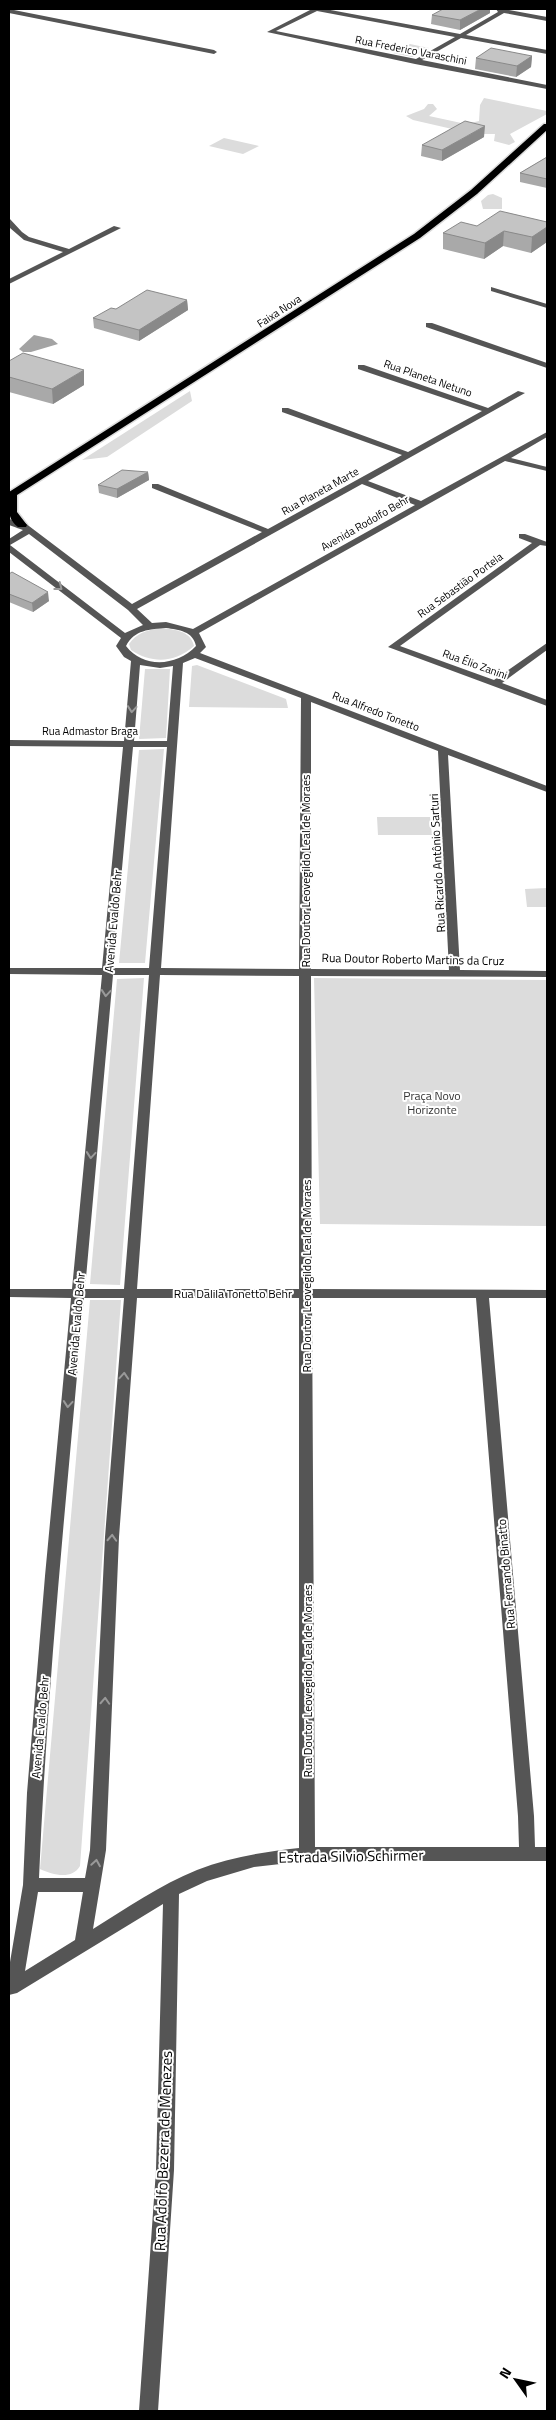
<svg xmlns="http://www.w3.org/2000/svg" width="556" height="2420" font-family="'Titillium Web',sans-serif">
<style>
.green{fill:#dcdcdc}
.water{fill:#a3a3a3}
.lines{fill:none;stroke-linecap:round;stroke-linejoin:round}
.highway-casing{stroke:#dbdbdb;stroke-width:3}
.minor{fill:#555;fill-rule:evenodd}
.highway{fill:#000;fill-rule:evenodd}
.wall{fill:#a9a9a9}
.shaded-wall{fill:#898989}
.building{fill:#c4c4c4;stroke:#898989}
.oneway{stroke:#999}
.labels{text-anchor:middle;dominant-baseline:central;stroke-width:4;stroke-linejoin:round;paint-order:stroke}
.far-street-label{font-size:11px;fill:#000;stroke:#fff}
.street-label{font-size:12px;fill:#000;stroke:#fff}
.park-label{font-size:12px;fill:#333;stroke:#fff}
.near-street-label{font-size:15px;fill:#000;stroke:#fff}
</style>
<rect width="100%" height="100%" fill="#fff"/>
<path class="green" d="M410,44L429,48L412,57L393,53Z
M484,98L547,111V114L510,134L515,142L509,145L494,141L495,134H474L413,120L406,116L424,109L428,104H433L437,109L429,116L466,124L479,121L480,105Z
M224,138L259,146L243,154L209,146Z
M493,194L502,198V209H483L481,201L488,195Z
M190,391L192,401L107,457L82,460Z
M159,628C172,629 191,630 194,646C175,663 152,664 131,650L129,644C137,633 145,631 159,628Z
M197,665L286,699L288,708L189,707L192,666Z
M145,669H170L166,738L139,739Z
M164,749L145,963H119L139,750Z
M377,817H430L432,835H378Z
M547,888V907H527L525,889Z
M144,978L120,1285L90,1284L117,979Z
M314,978L547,980V1226L320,1224Z
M90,1300H121L80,1866C72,1880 53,1875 40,1869Z"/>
<path class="water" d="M34,335L52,339L58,344L31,352H23L19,349Z"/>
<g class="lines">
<g class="highway-casing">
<path id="highway" d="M544,124H547V130L477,194L420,238L17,495V512L27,525L26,527H18C6,518 9,506 9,492L414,234L471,190Z"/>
</g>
<path class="minor" d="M9,9L214,50L217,52L214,54L9,13Z
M312,9H325L460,34L498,12L496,9H510L509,10L547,17V21L504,13L466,35L547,50V54L461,38L422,60L547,85V89L415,64L267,32ZM317,11L455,37L416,59L276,31Z
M9,218L22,232L29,237L69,249L114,226L121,228L9,284V279L63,252L24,240L10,228Z
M491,287L547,304V308L491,291Z
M426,323H432L547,363V368L426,327Z
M358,365H364L488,408L518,391L525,393L368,481L421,501L547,432V437L511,458L547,467V471L505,461L199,633L206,647L200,653L547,786V792L448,755L460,970L547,971V977L311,976L312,1289L547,1290V1298H489L534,1816L535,1847H547V1861H307L254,1867L207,1881L179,1894L174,2170L158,2411H139L156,2170L163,1904L17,1993L9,1995V1968L23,1885L27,1793L45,1576L71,1298L9,1297V1289H72L102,975L9,974V968H102L123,747L9,746V740L124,741L131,661L124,657L116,646L121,638L9,552V539L23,530L9,525V519L25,523L132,604L262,532L152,488V484H158L268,529L402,455L282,412V408H288L408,452L482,411L358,369ZM362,484L415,505L193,629L166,622L152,623L137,609ZM29,534L128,610L143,625L125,633L10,545ZM166,628C179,630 193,631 196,646C177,666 144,669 126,646C134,630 150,629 166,628ZM195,658L301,698L299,969L161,968L183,663ZM140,665L160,668L173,666L167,741H134ZM311,702L438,751L449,970L311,969ZM133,747H167L149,968H113ZM113,975H149L124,1289H85ZM160,975L299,976V1289H137ZM84,1298H124L105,1537L90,1850L85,1878H39C47,1684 67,1491 84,1298ZM137,1298H299V1848C264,1852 230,1857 197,1870C160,1885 127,1908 93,1929L106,1850L119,1537ZM312,1298H476L518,1816L519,1847H315ZM38,1892H83L75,1940L25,1971Z
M519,534H525L547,542V546L540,545L400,646L494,680L547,643V650L502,683L547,700V706L388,647L532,543L519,538Z"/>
<use href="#highway" class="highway"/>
</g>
<path class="wall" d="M490,13L460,30L431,24L432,15Z
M532,56L531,67L516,77L475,69L476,58Z
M484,137L442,161L421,156L422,145Z
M547,157V188L520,182V173Z
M547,222V242L531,253L503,246L484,259L443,249V233L477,226Z
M187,300L188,310L139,341L94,328L93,318L116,309Z
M9,361L84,385L53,404L9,392Z
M148,472L149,480L117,498L99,493L98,485Z
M9,574L49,601L33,612L9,602Z"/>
<path class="shaded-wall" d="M481,9H490V13L460,30V20Z
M532,56L531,67L516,77L517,66Z
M485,126L484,137L442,161V150Z
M547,227V242L531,253L532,237Z
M504,231L503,246L484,259L485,243Z
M187,300L188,310L139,341V330Z
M84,370V385L53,404L52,389Z
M148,472L149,480L117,498V489Z
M48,592L49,601L33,612L32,603Z"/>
<path class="building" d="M443,9H481L460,20L432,15Z
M491,48L532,56L517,66L476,58Z
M465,121L485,126L442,150L422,145Z
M547,157V179L520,173Z
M500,211L547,222V227L532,237L504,231L485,243L443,233L461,222L477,226Z
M147,290L187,300L139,330L93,318L111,308L116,309Z
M23,353L84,370L52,389L9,377V361Z
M122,470L148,472L117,489L98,485Z
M12,572L48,592L32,603L9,594V574Z"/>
<defs><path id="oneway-chevron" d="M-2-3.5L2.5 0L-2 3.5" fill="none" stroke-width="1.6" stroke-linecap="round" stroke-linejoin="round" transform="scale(1.25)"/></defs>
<g class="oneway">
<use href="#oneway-chevron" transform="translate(59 587) rotate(38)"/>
<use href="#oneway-chevron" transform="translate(132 709) rotate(95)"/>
<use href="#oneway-chevron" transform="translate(106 993) rotate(95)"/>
<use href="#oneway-chevron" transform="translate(91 1155) rotate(95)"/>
<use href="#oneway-chevron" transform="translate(124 1376) rotate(-86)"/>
<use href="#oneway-chevron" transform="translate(68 1404) rotate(95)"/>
<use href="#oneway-chevron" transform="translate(112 1538) rotate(-87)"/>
<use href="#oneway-chevron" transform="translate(105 1701) rotate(-87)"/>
<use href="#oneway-chevron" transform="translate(96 1863) rotate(-81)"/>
</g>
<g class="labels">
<g class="far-street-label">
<text transform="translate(411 50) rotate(11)">Rua Frederico Varaschini</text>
<text transform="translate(279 311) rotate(-33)">Faixa Nova</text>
<text transform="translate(428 378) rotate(19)">Rua Planeta Netuno</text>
<text transform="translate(320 491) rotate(-29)">Rua Planeta Marte</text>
<text transform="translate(365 523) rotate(-30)">Avenida Rodolfo Behr</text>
<text transform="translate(460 585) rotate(-36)">Rua Sebastião Portela</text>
<text transform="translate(475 664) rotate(20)">Rua Élio Zanini</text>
<text transform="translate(376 711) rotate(21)">Rua Alfredo Tonetto</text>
<text x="90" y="731">Rua Admastor Braga</text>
</g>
<g class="street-label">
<text transform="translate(437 863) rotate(-93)">Rua Ricardo Antônio Sarturi</text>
<text transform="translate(305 871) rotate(-90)">Rua Doutor Leovegildo Leal de Moraes</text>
<text transform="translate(113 921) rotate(-85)">Avenida Evaldo Behr</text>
<text transform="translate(413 959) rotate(1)">Rua Doutor Roberto Martins da Cruz</text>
<text transform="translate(306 1276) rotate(-90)">Rua Doutor Leovegildo Leal de Moraes</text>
<text x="233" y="1293">Rua Dalila Tonetto Behr</text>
<text transform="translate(76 1324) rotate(-85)">Avenida Evaldo Behr</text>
<text transform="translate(506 1574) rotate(-95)">Rua Fernando Binatto</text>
<text transform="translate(307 1681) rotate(-90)">Rua Doutor Leovegildo Leal de Moraes</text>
<text transform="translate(40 1727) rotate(-85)">Avenida Evaldo Behr</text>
</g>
<g class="park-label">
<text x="432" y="1095">Praça Novo<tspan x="432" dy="14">Horizonte</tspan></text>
</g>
<g class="near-street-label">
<text transform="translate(351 1856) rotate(-1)">Estrada Silvio Schirmer</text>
<text transform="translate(163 2151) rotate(-88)">Rua Adolfo Bezerra de Menezes</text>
</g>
</g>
<rect width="556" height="2420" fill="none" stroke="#000000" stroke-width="20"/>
<g transform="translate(516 2380) rotate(303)" stroke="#ffffff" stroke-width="4" paint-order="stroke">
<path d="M0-4L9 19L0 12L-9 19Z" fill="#000000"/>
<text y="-8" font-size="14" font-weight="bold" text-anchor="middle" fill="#000000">N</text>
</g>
</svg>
